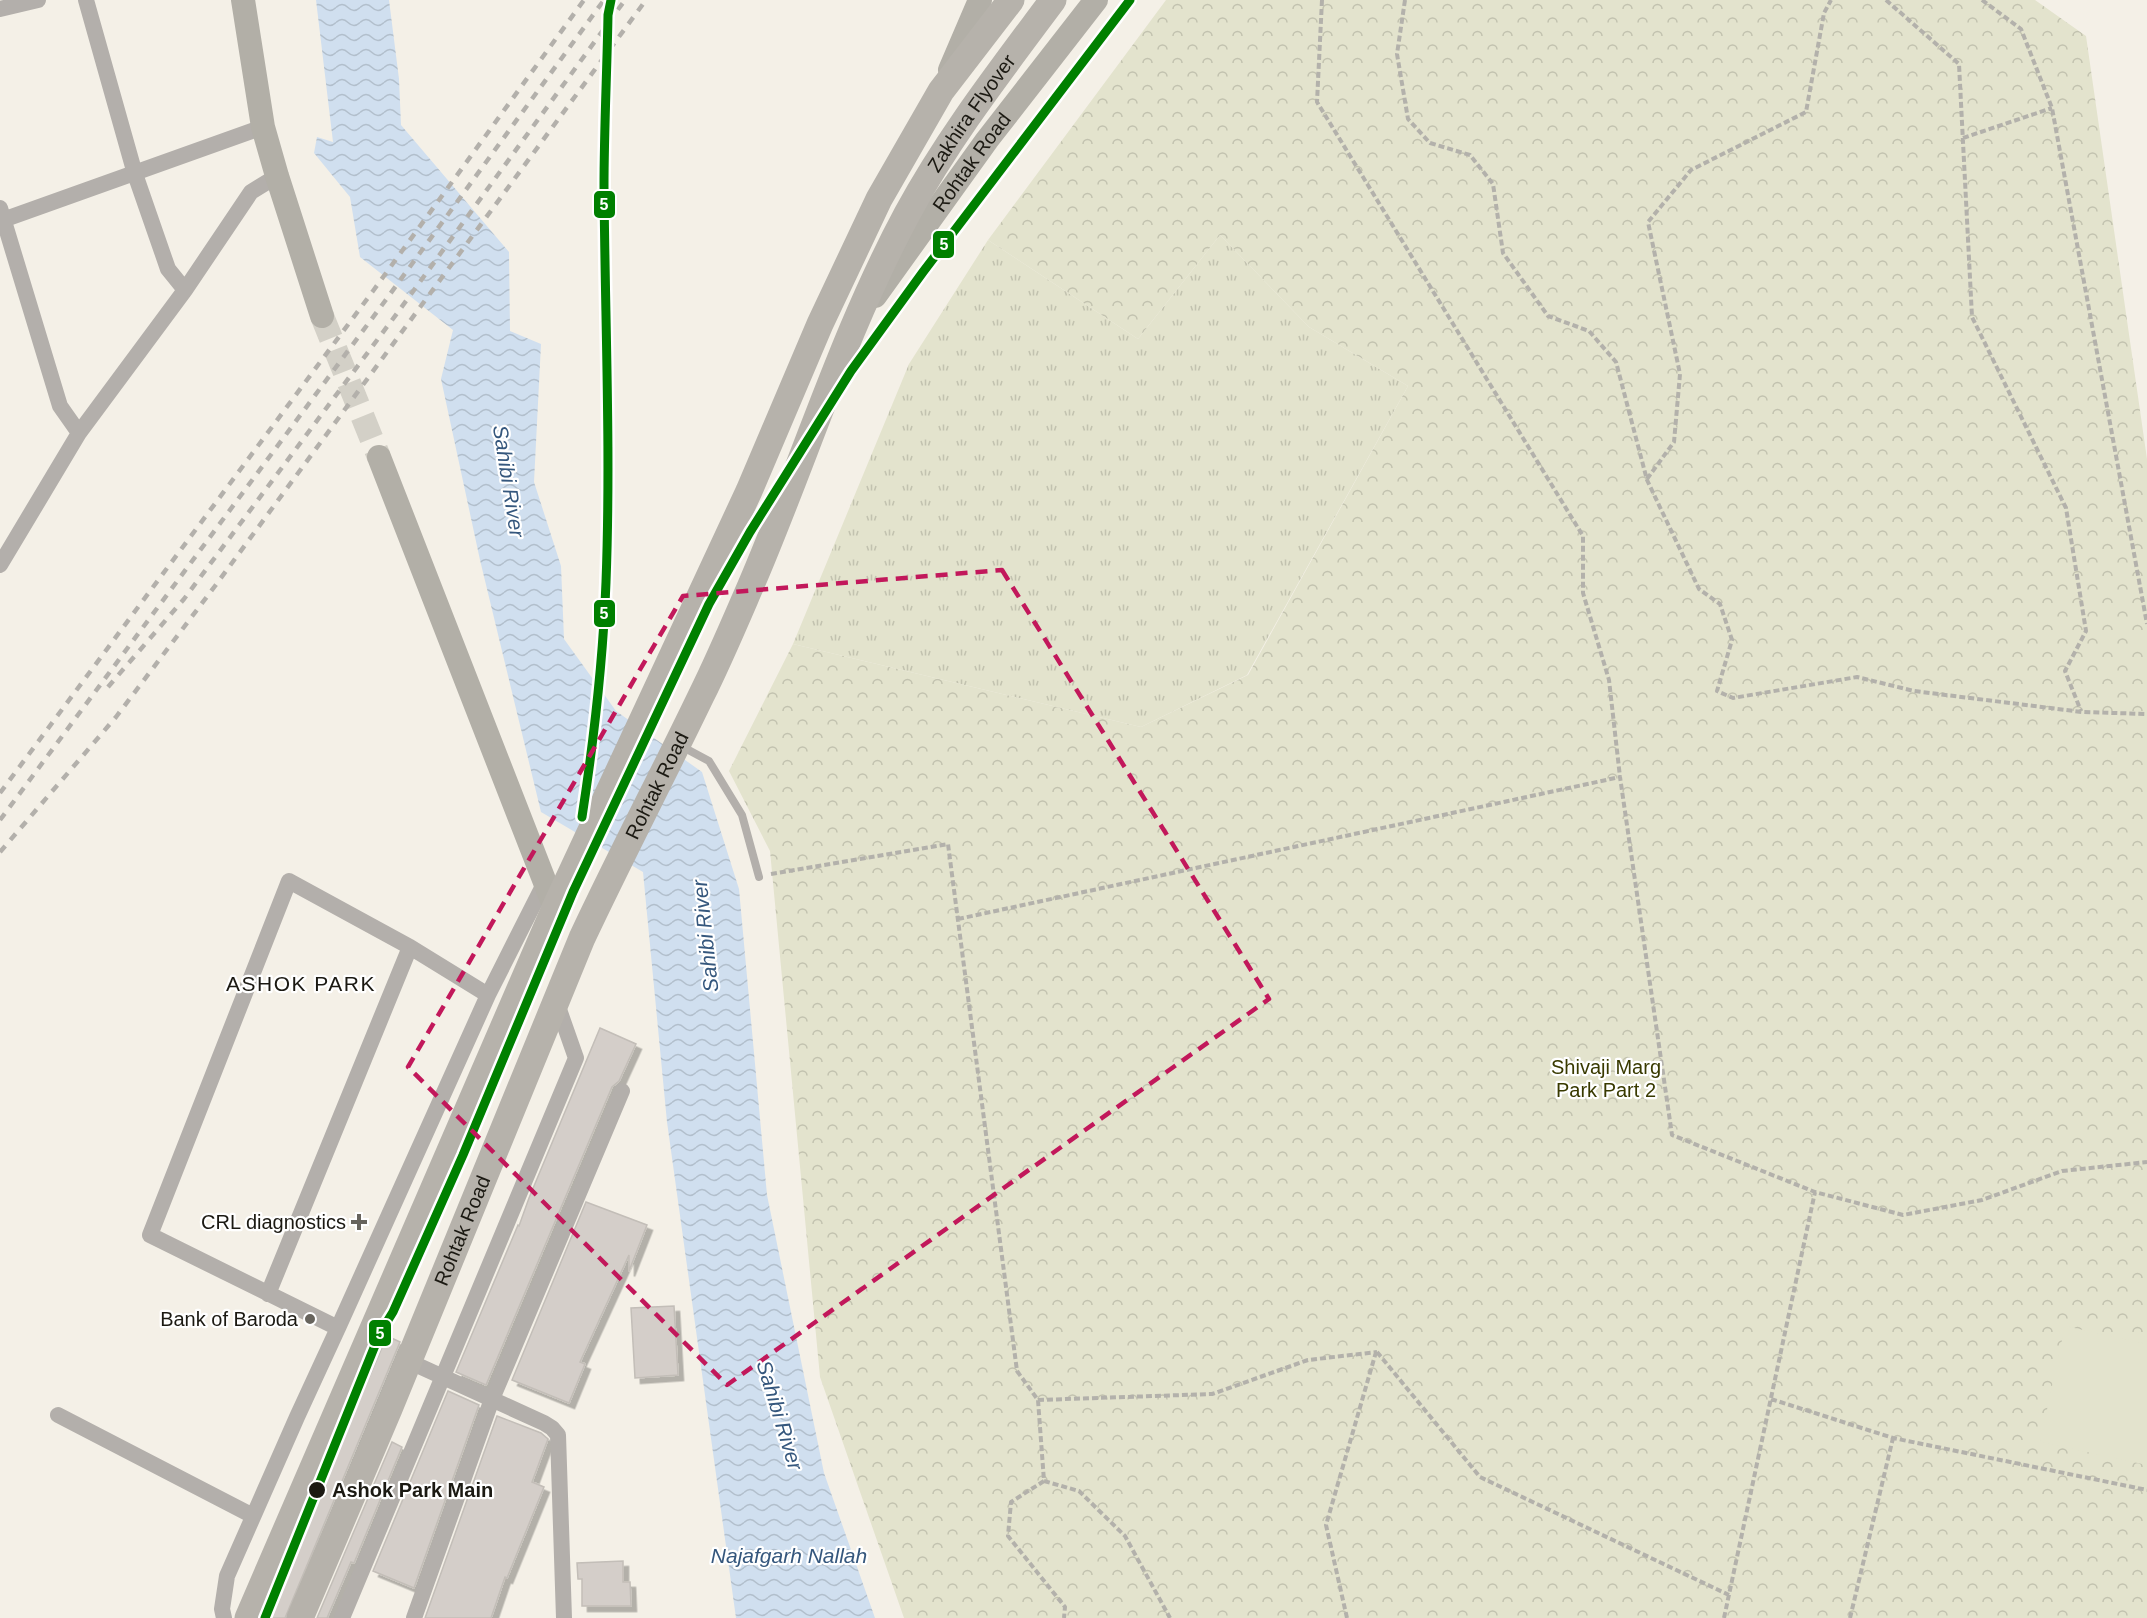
<svg xmlns="http://www.w3.org/2000/svg" width="2147" height="1618" font-family="Arial,sans-serif">
<style>
.grass{fill:url(#grass-tufts)}
.park{fill:url(#park-crowns)}
.garden{fill:#e3e3cd}
.water{fill:url(#water-waves)}
.building{fill:#d4cec9;stroke:#c3beb8;stroke-width:1.5;filter:url(#shadow)}
.lines{fill:none;stroke-linecap:round;stroke-linejoin:round}
.secondary-tunnel{stroke:#d3d0c7;stroke-width:24;stroke-dasharray:24 12;stroke-linecap:butt}
.path{stroke:#b3b1ab;stroke-width:4;stroke-dasharray:6 3;stroke-linecap:butt}
.lane{stroke:#b3afab;stroke-width:8}
.street{stroke:#b3afab;stroke-width:16}
.secondary{stroke:#b2afa7;stroke-width:24}
.primary{stroke:#b6b2ab;stroke-width:27}
.rail{stroke:#b3b0ab;stroke-width:4.5;stroke-dasharray:8 8;stroke-linecap:butt}
.metro-1-casing{stroke:#fff;stroke-width:14}
.metro-1{stroke:#008000;stroke-width:9}
.marked{fill:none;stroke:#c2185b;stroke-width:4.5;stroke-dasharray:12 8;stroke-linejoin:round}
.poi-dot{fill:#67645d;stroke:#fff;stroke-width:2}
.stop-dot{fill:#1b1912;stroke:#fff;stroke-width:2}
.labels{text-anchor:middle;dominant-baseline:central;stroke-width:4.5;stroke-linejoin:round;paint-order:stroke}
.street-label{font-size:20px;fill:#1b1912;stroke:#fff}
.park-label{font-size:20px;fill:#393a00;stroke:#fff}
.poi-label{font-size:20px;fill:#1b1912;stroke:#fff;text-anchor:end}
.stop-label{font-size:20px;font-weight:bold;fill:#1b1912;stroke:#fff;text-anchor:start}
.water-label{font-size:21px;font-style:italic;fill:#35577d;stroke:#fff}
.neighbourhood-label{font-size:21px;letter-spacing:1.5px;fill:#1b1912;stroke:#fff}
.line-badge{stroke:#fff;stroke-width:2}
.badge-label{font-size:16px;text-anchor:middle;font-weight:bold;fill:#fff}
</style>
<defs>
<pattern id="grass-tufts" width="24" height="20" patternUnits="userSpaceOnUse" patternTransform="scale(1.5)"><rect width="24" height="20" fill="#e3e3cd"/><path d="M3 7l-1-3M5 7V3M7 7l1-3M15 17l-1-3M17 17v-4M19 17l1-3" fill="none" stroke="#c2c2af"/></pattern>
<pattern id="park-crowns" width="20" height="18" patternUnits="userSpaceOnUse" patternTransform="scale(1.5)"><rect width="20" height="18" fill="#e3e3cd"/><path d="M2 6a3 3 0 1 1 6 0M12 15a3 3 0 1 1 6 0" fill="none" stroke="#c2c2af"/></pattern>
<pattern id="water-waves" width="16" height="10" patternUnits="userSpaceOnUse" patternTransform="scale(1.5)"><rect width="16" height="10" fill="#d0dfef"/><path d="M0 5q4-4 8 0t8 0" fill="none" stroke="#b2bfcc"/></pattern>
<filter id="shadow"><feDropShadow dx="5.5" dy="5.5" stdDeviation="0" flood-color="#0004"/></filter>
</defs>
<rect width="100%" height="100%" fill="#f4f0e7"/>
<path class="grass" d="M1220,235L1309,327L1408,386L1247,675L1141,727L793,644L909,364L988,240L1138,339Z"/>
<path class="park" d="M1166,0H2035L2086,36L2147,459V1618H904L820,1377L770,851L729,771L793,644L1141,727L1248,675L1408,386L1309,327L1220,235L1138,339L988,240Z"/>
<path class="garden" d="M2065,1326L2147,1344V1465L2040,1442Z"/>
<path class="water" d="M316,0H389L399,79L401,125L509,252L510,331L541,344L534,482L561,566L564,639L616,711L702,772L739,889L767,1195L824,1473L875,1618H736L667,1122L643,872L541,812L480,560L441,379L453,330L360,257L350,197L314,153L317,137L333,142Z"/>
<path class="building" d="M600,1028L636,1044L619,1081L612,1087L486,1385L456,1372L518,1225L519,1226L529,1198Z
M586,1202L647,1225L629,1271V1255L580,1362L585,1364L569,1403L512,1380Z
M674,1306L678,1375L635,1378L631,1308Z
M387,1336L400,1342L285,1618H265Z
M448,1391L479,1405L414,1588L373,1571Z
M497,1416L541,1433L548,1439L532,1482L544,1487L507,1578L505,1577L491,1618H425Z
M392,1442L402,1447L354,1563L351,1562L327,1618H317Z
M623,1561V1582H630L631,1606H582V1579H578L577,1563Z"/>
<g class="lines">
<path class="secondary-tunnel" d="M322,316L379,457"/>
<path class="path" d="M1322,0L1317,102L1583,536V593L1609,680L1620,777
M1405,0L1397,54L1408,119L1430,143L1470,155L1493,184L1503,253L1548,316L1589,331L1616,362L1647,480L1699,589L1720,604L1732,640L1717,691L1733,698L1857,677L1914,691L2082,712L2147,714
M1886,0L1959,64L1972,317L2066,508L2086,631L2065,671L2081,711
M1982,0L2021,29L2052,108L2147,624
M1963,138L2052,108
M1647,479L1674,442L1680,374L1648,222L1691,170L1806,112L1824,13L1831,0
M771,874L948,844L1017,1371L1038,1400L1044,1481L1079,1491L1125,1536L1170,1618
M958,919L1620,777L1672,1135L1815,1192L1903,1215L1982,1200L2062,1171L2147,1162
M1377,1352L1480,1477L1729,1595
M1771,1399L1893,1438L2147,1490
M1038,1400L1212,1394L1308,1360L1377,1352
M1044,1481L1011,1502L1008,1536L1065,1607L1064,1618
M1347,1618L1326,1525L1376,1352
M1724,1618L1815,1192
M1850,1618L1893,1438"/>
<path class="lane" d="M681,746L709,761L742,815L759,877"/>
<path class="street" d="M86,0L135,174L168,269L185,290
M0,9L38,0
M0,208L60,406L79,433
M0,221L263,127
M0,565L79,433L185,290L251,192L277,176
M268,1294L410,947
M338,1328L488,995L545,882
M408,1361L544,1423L552,1428L558,1435L564,1618
M58,1415L253,1516
M224,1618L222,1609L227,1576L297,1417L338,1328L150,1235L289,881L410,947L488,995
M342,1618L576,1058L556,1001
M414,1618L492,1399L622,1091"/>
<g class="secondary">
<path d="M243,0L263,127L277,176L322,316"/>
<path d="M950,70L980,0"/>
<path id="s1" d="M875,296L987,140L1096,0"/>
<path d="M379,457L555,908"/>
</g>
<g class="primary">
<path d="M248,1618L555,908L749,491L820,324L879,199L941,91L1011,0"/>
<path id="s2" d="M300,1618L389,1409L582,938C620,857 662,777 701,696C719,660 735,622 751,585C804,462 843,333 907,214C948,138 1001,70 1053,0"/>
</g>
<path class="rail" d="M108,687L184,599L398,312L625,0
M0,793L373,291L584,0
M0,820L385,301L604,0
M0,852L116,717L215,586L646,0"/>
<g class="metro-1-casing">
<path id="metro-1" d="M582,817C594,739 603,661 606,582C611,451 605,319 604,187C604,130 607,72 608,15L611,0
M265,1618L380,1333L393,1312L463,1155L573,892L709,604L750,532L851,371L923,272L1130,0"/>
</g>
<use href="#metro-1" class="metro-1"/>
</g>
<path class="marked" d="M1002,570L1269,999L727,1385L408,1067L683,596Z"/>
<g class="poi-dot">
<path d="M356 1213h6v6h6v6h-6v6h-6v-6h-6v-6h6z"/>
<circle cx="310" cy="1319" r="6"/>
</g>
<circle class="stop-dot" cx="317" cy="1490" r="9"/>
<g class="labels">
<g class="street-label">
<text stroke="none"><textPath href="#s2" startOffset="1650">Zakhira Flyover</textPath></text>
<text stroke="none"><textPath href="#s1" startOffset="165">Rohtak Road</textPath></text>
<text stroke="none"><textPath href="#s2" startOffset="906">Rohtak Road</textPath></text>
<text stroke="none"><textPath href="#s2" startOffset="420">Rohtak Road</textPath></text>
</g>
<g class="park-label">
<text x="1606" y="1067">Shivaji Marg<tspan x="1606" dy="23">Park Part 2</tspan></text>
</g>
<g class="poi-label">
<text x="346" y="1222">CRL diagnostics</text>
<text x="298" y="1319">Bank of Baroda</text>
</g>
<g class="stop-label">
<text x="332" y="1490">Ashok Park Main</text>
</g>
<g class="water-label">
<text transform="translate(509 481) rotate(81)">Sahibi River</text>
<text transform="translate(705 936) rotate(-96)">Sahibi River</text>
<text transform="translate(780 1415) rotate(73)">Sahibi River</text>
<text x="789" y="1555">Najafgarh Nallah</text>
</g>
<g class="neighbourhood-label">
<text x="301" y="983">ASHOK PARK</text>
</g>
</g>
<g class="line-badge">
<rect x="593" y="190" width="23" height="29" rx="6" fill="#008000"/>
<rect x="932" y="230" width="23" height="29" rx="6" fill="#008000"/>
<rect x="593" y="599" width="23" height="29" rx="6" fill="#008000"/>
<rect x="368" y="1319" width="24" height="28" rx="6" fill="#008000"/>
</g>
<g class="badge-label">
<text x="604" y="210">5</text>
<text x="944" y="250">5</text>
<text x="604" y="619">5</text>
<text x="380" y="1339">5</text>
</g>
</svg>
